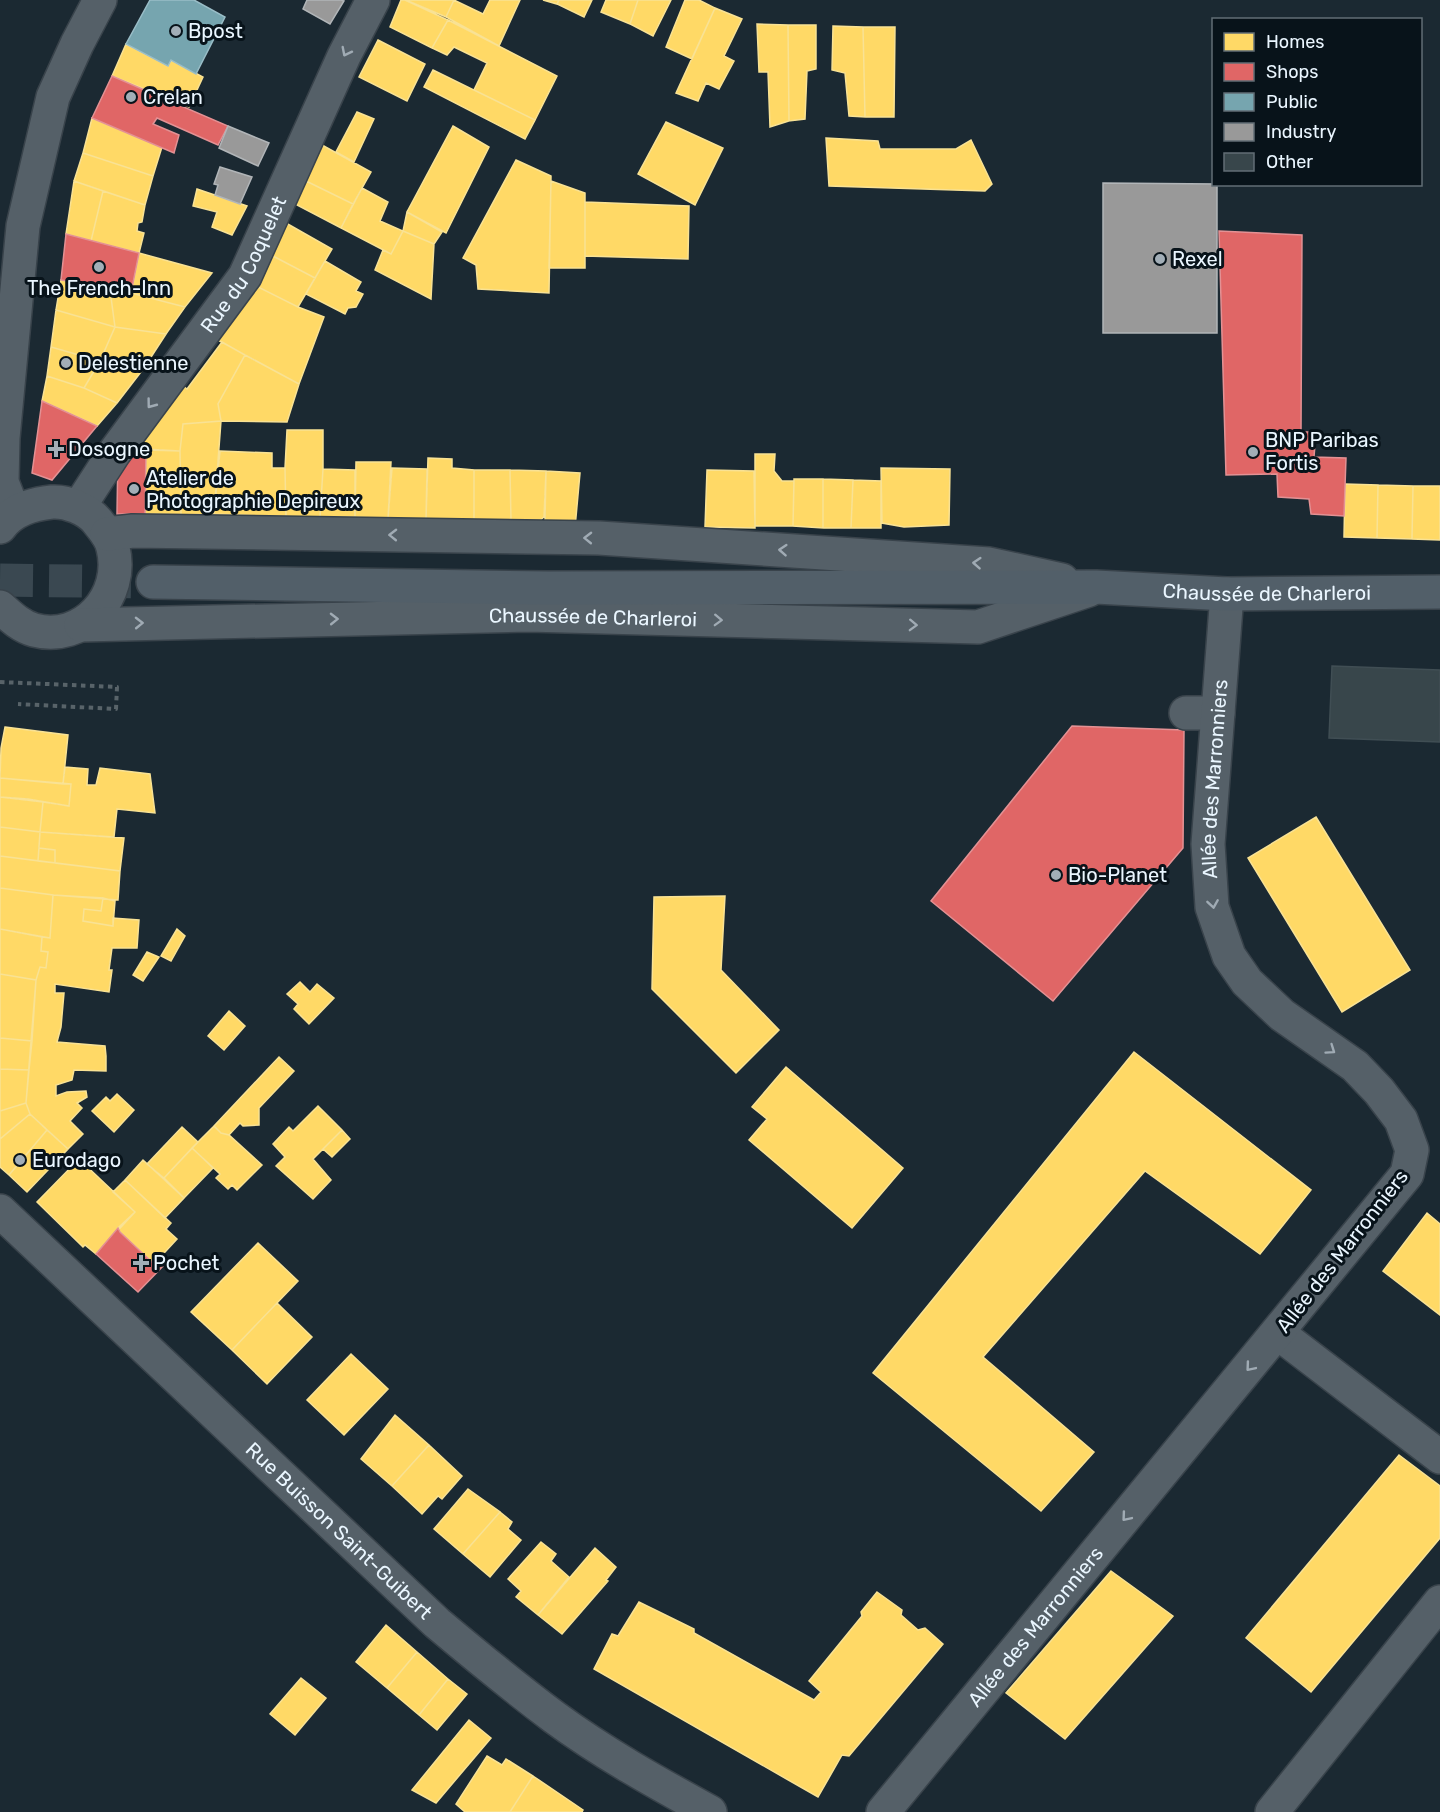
<svg xmlns="http://www.w3.org/2000/svg" width="1440" height="1812" font-family="Rubik,sans-serif">
<style>
.homes{fill:#ffd966;stroke:#f9e294;stroke-width:1.5}
.shops{fill:#e06666;stroke:#e39194;stroke-width:1.5}
.public{fill:#76a5af;stroke:#99bdc7;stroke-width:1.5}
.industry{fill:#999;stroke:#b1b5b8;stroke-width:1.5}
.building{fill:#38464b;stroke:#404e54;stroke-width:1.5}
.lines{fill:none;stroke-linecap:round;stroke-linejoin:round}
.major-tunnel{stroke:#3a4851;stroke-width:33;stroke-dasharray:33 16;stroke-linecap:butt}
.minor-casing{stroke:#39434b;stroke-width:36}
.major-casing{stroke:#39434b;stroke-width:36}
.path{stroke:#586369;stroke-width:4;stroke-dasharray:4.5 4.5;stroke-linecap:butt}
.minor{stroke:#556068;stroke-width:33}
.major{stroke:#525f69;stroke-width:33}
.oneway{stroke:#a0abb4}
.poi-dot{fill:#a2aeb7;stroke:#08131a;stroke-width:2}
.labels{text-anchor:middle;dominant-baseline:central;stroke-width:6;stroke-linejoin:round;paint-order:stroke}
.poi-label{font-size:20px;fill:#eaf6ff;stroke:#08131a;text-anchor:start}
.street-label{font-size:20px;fill:#eaf6ff;stroke:#08131a}
</style>
<rect width="100%" height="100%" fill="#1b2932"/>
<path class="homes" d="M401,0H405L448,20L432,48L390,27Z
M406,0H454L446,17Z
M454,0L483,14L490,0H520L499,46L446,17Z
M543,0H559L557,4Z
M559,0H592L584,17L557,4Z
M606,0H638L630,24L601,12Z
M638,0H671L653,36L630,24Z
M685,0H699L715,8L692,59L666,47Z
M715,8L742,19L724,56L734,61L719,89L706,83L698,101L676,93Z
M448,20L557,76L535,120L474,90L487,63L454,47L447,55L432,48Z
M757,24L788,25L789,121L770,127L768,72H759Z
M788,25H816V69L807,71L805,119L789,121Z
M833,26L863,27L865,117L849,116L845,73L832,70Z
M863,27H895L894,117H865Z
M378,40L425,64L407,101L359,77Z
M126,44L168,66L171,60L203,77L189,107L112,76Z
M433,70L535,120L525,139L424,87Z
M357,112L374,119L354,162L336,152Z
M92,118L162,147L153,176L83,153Z
M666,122L723,148L695,205L638,174Z
M453,126L489,147L446,233L407,212Z
M826,138L878,141L880,149H956L971,140L992,184L985,191L829,186Z
M322,145L371,172L353,204L306,181Z
M83,153L153,176L145,205L74,181Z
M516,160L551,176L549,293L478,289L476,265L463,258Z
M74,181L103,191L91,241L66,234Z
M306,181L353,204L341,228L295,204Z
M551,181L585,193V268H549Z
M362,188L388,202L380,221L403,231L391,254L341,228Z
M197,189L247,206L232,235L212,227L217,212L193,206Z
M103,191L145,205L142,222L138,223L137,231L144,233L139,253L91,241Z
M585,202L689,206L688,259L585,256Z
M407,212L442,232L434,244L403,231Z
M286,223L332,249L315,278L271,255Z
M403,231L434,244L431,299L375,270L383,250L391,254Z
M139,253L212,273L185,307L131,293Z
M271,255L315,278L298,307L254,285Z
M325,261L361,282L356,291L363,294L356,307L348,308L345,314L306,294Z
M61,280L110,290L115,327L56,310Z
M254,285L298,307L324,317L299,384L212,337Z
M110,290L131,293L185,307L166,334L115,327Z
M56,310L115,327L100,361L51,347Z
M115,327L166,334L144,368L100,361Z
M222,342L245,355L218,404L221,421L183,424L180,451L127,448L176,381L187,389Z
M51,347L100,361L84,388L47,376Z
M245,355L299,384L287,422L221,421L218,404Z
M100,361L144,368L117,403L84,388Z
M47,376L84,388L117,403L97,426L42,401Z
M221,421L214,514L181,515L180,451L183,424Z
M287,430H323V469L320,517H286L285,468Z
M146,450L180,451L181,515L145,514Z
M220,451L272,453V468H285L286,517L214,514Z
M755,454H775L774,471L782,481H794L793,526H755Z
M428,458L452,459V468L474,470V520H426Z
M356,462H391L388,519L355,517Z
M392,468L427,469L426,520L388,519Z
M881,468L950,469L949,525L904,527L882,523Z
M323,469L355,470V517H320Z
M474,470H510L511,521L474,520Z
M510,470L546,471L544,517L538,522L511,521Z
M707,470L754,471L755,528L705,527Z
M546,471L580,473L575,528L545,521Z
M794,479H823V528L793,526Z
M823,479L853,480L851,528H823Z
M853,480L881,481V528H851Z
M1345,484L1378,485L1377,538L1344,537Z
M1378,485L1413,486L1412,539L1377,538Z
M1413,486H1440V540L1412,539Z
M5,727L68,735L63,784L0,778L1,748Z
M65,767L88,769L87,785H96L100,768L150,774L155,813L117,809L114,837L40,832L43,802L69,806L71,784H63Z
M0,778L71,784L69,806L28,799L0,797Z
M0,797L43,802L40,832L0,827Z
M1316,817L1410,970L1342,1012L1248,858Z
M0,827L40,832L38,861L0,856Z
M40,832L124,838L120,871L55,863V850L39,848Z
M39,848L55,850V863L38,861Z
M0,856L120,871L118,900L53,895L0,888Z
M0,888L53,895L50,938L0,929Z
M53,895L103,898L101,911L84,909L83,921L113,926V918L139,920L137,948H112L109,970H112L109,992L55,984V993H64L61,1027L57,1042L105,1046L106,1056V1071L74,1070L72,1080L56,1085V1096L67,1092L86,1091L87,1097L77,1103L82,1108L70,1121L83,1134L68,1149L30,1114L26,1103L36,980L40,967L46,968L48,952L41,951L42,937L50,938Z
M725,896L721,970L779,1030L736,1073L652,989L654,897Z
M103,898L115,901L113,926L83,921L84,909L101,911Z
M0,929L42,937L41,951L48,952L46,968L40,967L36,980L0,974Z
M177,929L185,936L171,961L161,956Z
M147,952L159,957L143,981L133,975Z
M0,974L36,980L32,1041L0,1038Z
M300,982L310,992L317,984L334,998L309,1024L294,1009L298,1004L287,994Z
M229,1011L245,1026L224,1050L208,1036Z
M0,1038L32,1041L29,1070L0,1069Z
M1134,1052L1311,1190L1260,1254L1145,1171L983,1357L1094,1452L1041,1511L873,1373Z
M279,1057L294,1071L259,1108V1125L243,1126L240,1123L229,1135L221,1133L214,1126Z
M786,1067L903,1168L852,1228L749,1140L767,1119L752,1107Z
M0,1069L29,1070L26,1103L0,1111Z
M117,1094L134,1110L114,1132L92,1111L106,1097L110,1101Z
M26,1103L30,1114L0,1139V1111Z
M318,1106L342,1130L313,1159L331,1180L313,1199L276,1166L285,1157L273,1144L289,1127L293,1131Z
M30,1114L47,1130L9,1175L0,1167V1139Z
M214,1126L221,1133L229,1135L262,1165L237,1190L232,1185L228,1189L216,1178L220,1174L192,1148Z
M182,1127L198,1142L164,1178L147,1164Z
M47,1130L68,1149L27,1192L9,1175Z
M342,1130L350,1139L332,1157L323,1149Z
M192,1148L213,1168L184,1198L164,1178Z
M79,1159L135,1212L96,1254L85,1245L83,1247L37,1202Z
M143,1160L184,1198L165,1218L125,1180Z
M125,1180L171,1223L166,1229L177,1239L154,1264L120,1232L118,1228L135,1212L113,1192Z
M1427,1213L1440,1224V1315L1383,1271Z
M258,1243L298,1281L232,1350L191,1312Z
M277,1303L312,1337L267,1384L232,1350Z
M351,1354L388,1389L344,1435L307,1400Z
M395,1415L429,1445L392,1486L361,1459Z
M429,1445L462,1476L442,1499L438,1496L422,1514L392,1486Z
M1399,1455L1440,1486V1538L1311,1692L1246,1638Z
M468,1489L500,1512L463,1554L434,1529Z
M500,1512L512,1522L508,1529L521,1540L490,1577L463,1554Z
M541,1542L556,1554L551,1561L569,1577L538,1615L516,1597L521,1591L508,1579Z
M595,1548L616,1567L606,1580L608,1581L562,1634L538,1615Z
M1111,1571L1173,1616L1065,1739L1006,1693Z
M877,1592L902,1610L901,1615L918,1630L925,1628L943,1644L849,1756L842,1755L818,1797L594,1669L612,1634L618,1636L639,1602L694,1629V1633L814,1700L821,1692L809,1681L862,1616L861,1612Z
M386,1625L417,1652L387,1688L356,1662Z
M417,1652L448,1679L419,1715L387,1688Z
M301,1678L326,1698L295,1735L270,1714Z
M448,1679L467,1694L437,1730L419,1715Z
M469,1720L491,1738L436,1803L412,1790Z
M487,1756L502,1765L506,1759L533,1776L510,1812H465L456,1804Z
M533,1776L583,1810L582,1812H510Z"/>
<path class="shops" d="M112,76L228,126L218,145L157,118L153,124L179,135L174,153L92,118Z
M1219,231L1302,235L1301,432H1316L1314,457L1346,458L1344,516L1311,514L1309,499L1278,497L1277,474L1226,475Z
M66,234L139,253L131,293L61,280Z
M42,401L97,426L52,480L32,473Z
M127,448L146,450L145,514H117L118,449Z
M1072,726L1184,730L1183,848L1053,1001L931,901Z
M118,1228L120,1232L154,1264L160,1257L166,1263L138,1292L96,1254Z"/>
<path class="public" d="M150,0H194L225,17L196,74L171,60L168,66L126,44Z"/>
<path class="industry" d="M307,0H341L344,1L330,24L303,9Z
M228,126L269,143L258,166L219,148Z
M220,167L252,177L240,204L215,195L218,185L214,184Z
M1103,183L1217,184V333H1103Z"/>
<path class="building" d="M1332,666L1440,670V742L1329,738Z"/>
<g class="lines">
<path class="major-tunnel" d="M0,580L153,582"/>
<g class="minor-casing">
<g id="minor">
<path id="s1" d="M79,507L114,453L245,276L344,56L373,0"/>
<path d="M14,513L2,482L3,438L23,226L53,97L77,44L100,0"/>
<path d="M0,527C12,510 32,504 52,502C67,501 87,509 97,521C103,529 111,537 113,548C125,596 83,643 34,630C20,626 10,616 0,607"/>
<path d="M107,534L133,531L599,538L989,564L1062,580"/>
<path id="s2" d="M81,625L528,615L978,627L1089,590"/>
<path d="M1186,713H1218"/>
<path id="s3" d="M0,1211L437,1623C475,1655 514,1687 554,1717C603,1753 657,1783 710,1812"/>
<path d="M1278,1333L1440,1457"/>
<path id="s4" d="M883,1812L1407,1174L1412,1150L1401,1120L1379,1091L1355,1066L1282,1015L1247,982L1229,956L1212,907L1208,844L1227,594"/>
<path d="M1272,1812L1440,1602"/>
</g>
</g>
<g class="major-casing">
<g id="major">
<path id="s5" d="M153,582L548,588L1096,587L1227,594L1440,592"/>
</g>
</g>
<path class="path" d="M0,682L117,687L116,709L18,704"/>
<use href="#minor" class="minor"/>
<use href="#major" class="major"/>
</g>
<defs><path id="oneway-chevron" d="M-2-3.5L2.5 0L-2 3.5" fill="none" stroke-width="1.6" stroke-linecap="round" stroke-linejoin="round" transform="scale(1.5)"/></defs>
<g class="oneway">
<use href="#oneway-chevron" transform="translate(346 52) rotate(117)"/>
<use href="#oneway-chevron" transform="translate(151 404) rotate(127)"/>
<use href="#oneway-chevron" transform="translate(393 535) rotate(-179)"/>
<use href="#oneway-chevron" transform="translate(588 538) rotate(-179)"/>
<use href="#oneway-chevron" transform="translate(783 550) rotate(-176)"/>
<use href="#oneway-chevron" transform="translate(977 563) rotate(-176)"/>
<use href="#oneway-chevron" transform="translate(334 619) rotate(-1)"/>
<use href="#oneway-chevron" transform="translate(718 620) rotate(2)"/>
<use href="#oneway-chevron" transform="translate(139 623) rotate(-1)"/>
<use href="#oneway-chevron" transform="translate(913 625) rotate(2)"/>
<use href="#oneway-chevron" transform="translate(1213 904) rotate(81)"/>
<use href="#oneway-chevron" transform="translate(1331 1050) rotate(35)"/>
<use href="#oneway-chevron" transform="translate(1250 1367) rotate(130)"/>
<use href="#oneway-chevron" transform="translate(1126 1517) rotate(130)"/>
</g>
<g class="poi-dot">
<circle cx="176" cy="31" r="6"/>
<circle cx="131" cy="97" r="6"/>
<circle cx="1160" cy="259" r="6"/>
<circle cx="99" cy="267" r="6"/>
<circle cx="66" cy="363" r="6"/>
<path d="M53 440h6v6h6v6h-6v6h-6v-6h-6v-6h6z"/>
<circle cx="1253" cy="452" r="6"/>
<circle cx="134" cy="489" r="6"/>
<circle cx="1056" cy="875" r="6"/>
<circle cx="20" cy="1160" r="6"/>
<path d="M138 1254h6v6h6v6h-6v6h-6v-6h-6v-6h6z"/>
</g>
<g class="labels">
<g class="poi-label">
<text x="188" y="31">Bpost</text>
<text x="143" y="97">Crelan</text>
<text x="1172" y="259">Rexel</text>
<text x="99" y="288" text-anchor="middle">The French-Inn</text>
<text x="78" y="363">Delestienne</text>
<text x="1265" y="440">BNP Paribas<tspan x="1265" dy="23">Fortis</tspan></text>
<text x="68" y="449">Dosogne</text>
<text x="146" y="478">Atelier de<tspan x="146" dy="23">Photographie Depireux</tspan></text>
<text x="1068" y="875">Bio-Planet</text>
<text x="32" y="1160">Eurodago</text>
<text x="153" y="1263">Pochet</text>
</g>
<g class="street-label">
<text stroke="none"><textPath href="#s1" startOffset="294">Rue du Coquelet</textPath></text>
<text stroke="none"><textPath href="#s5" startOffset="1114">Chaussée de Charleroi</textPath></text>
<text stroke="none"><textPath href="#s2" startOffset="512">Chaussée de Charleroi</textPath></text>
<text stroke="none"><textPath href="#s4" startOffset="1302">Allée des Marronniers</textPath></text>
<text transform="translate(1342 1251) rotate(-52)">Allée des Marronniers</text>
<text stroke="none"><textPath href="#s3" startOffset="466">Rue Buisson Saint-Guibert</textPath></text>
<text stroke="none"><textPath href="#s4" startOffset="240">Allée des Marronniers</textPath></text>
</g>
</g>
<rect x="1212" y="18" width="210" height="168" fill="#08131a" stroke="#626e76" stroke-width="1.5"/>
<rect x="1224" y="33" width="30" height="18" fill="#ffd966" stroke="#626e76" stroke-width="1.5"/>
<text x="1266" y="48" font-size="18" fill="#eaf6ff">Homes</text>
<rect x="1224" y="63" width="30" height="18" fill="#e06666" stroke="#626e76" stroke-width="1.5"/>
<text x="1266" y="78" font-size="18" fill="#eaf6ff">Shops</text>
<rect x="1224" y="93" width="30" height="18" fill="#76a5af" stroke="#626e76" stroke-width="1.5"/>
<text x="1266" y="108" font-size="18" fill="#eaf6ff">Public</text>
<rect x="1224" y="123" width="30" height="18" fill="#999999" stroke="#626e76" stroke-width="1.5"/>
<text x="1266" y="138" font-size="18" fill="#eaf6ff">Industry</text>
<rect x="1224" y="153" width="30" height="18" fill="#38464b" stroke="#626e76" stroke-width="1.5"/>
<text x="1266" y="168" font-size="18" fill="#eaf6ff">Other</text>
</svg>
